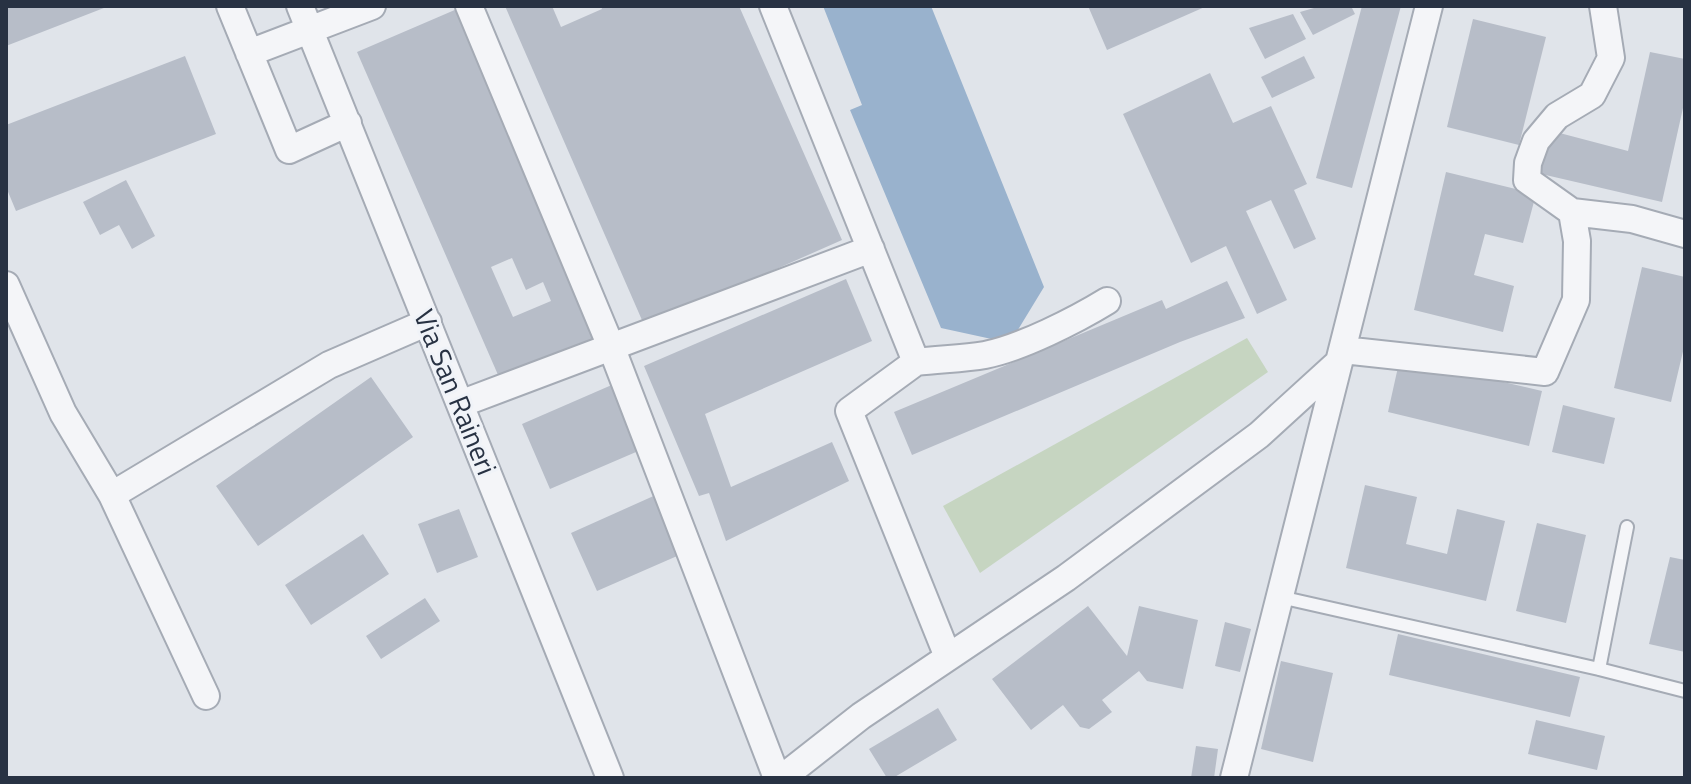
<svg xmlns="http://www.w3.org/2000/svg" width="1691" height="784" font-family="'Titillium Web',sans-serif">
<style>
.green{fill:#c6d5c1}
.water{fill:#99b2cd}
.building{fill:#b7bdc8;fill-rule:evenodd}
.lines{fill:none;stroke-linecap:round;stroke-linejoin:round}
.lane-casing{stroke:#a5abb5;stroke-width:16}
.street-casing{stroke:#a5abb5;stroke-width:30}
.lane{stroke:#f4f5f8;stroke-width:12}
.street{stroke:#f4f5f8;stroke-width:26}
.labels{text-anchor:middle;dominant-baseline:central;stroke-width:6;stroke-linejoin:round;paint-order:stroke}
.street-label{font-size:28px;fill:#283243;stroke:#f0f3f8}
</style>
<rect width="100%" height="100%" fill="#e0e4ea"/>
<path class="green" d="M1247,338L1268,372L980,573L943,506Z"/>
<path class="water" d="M823,6H931L1044,287L1010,343L941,328L850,110L862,105Z"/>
<path class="building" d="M6,6H109L6,46Z
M505,6H552L561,27L602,9L601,6H739L842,240L645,327Z
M1088,6H1207L1107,50Z
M1321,6H1351L1355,14L1313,35L1300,12Z
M1362,6H1401L1352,188L1316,178Z
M457,9L602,340L502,384L357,52ZM512,258L526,290L543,282L551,301L513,317L491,267Z
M1293,14L1306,39L1265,59L1249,28Z
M1473,19L1546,37L1519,145L1447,127Z
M1650,52L1685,59V99L1662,202L1537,173L1552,131L1628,151Z
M185,56L216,134L16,211L6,187V125Z
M1304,56L1315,78L1272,98L1261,77Z
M1210,73L1233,123L1271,106L1307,184L1294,190L1316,239L1294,249L1271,200L1246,211L1287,300L1257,314L1226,246L1191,263L1123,114Z
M1446,172L1536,194L1523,243L1485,234L1474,275L1514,286L1503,332L1414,310Z
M126,180L155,236L132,249L119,225L100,235L83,202Z
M1642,267L1685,277V343L1671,402L1614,388Z
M846,279L872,341L705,414L731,487L832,442L849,481L726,541L709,493L699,496L644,366Z
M1227,281L1245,318L1180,342L912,455L894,412L1162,300L1166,309Z
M1400,358L1542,391L1529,446L1388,412Z
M371,377L413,437L258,546L216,486Z
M614,384L643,449L550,489L522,424Z
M1563,405L1615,418L1604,464L1552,452Z
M1365,485L1417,497L1406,544L1447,554L1457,509L1505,521L1486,601L1346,568Z
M658,494L684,553L597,591L571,533Z
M459,509L478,557L437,573L418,524Z
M1537,523L1586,535L1566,623L1516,611Z
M363,534L389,574L311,625L285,585Z
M1670,557L1685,560V652L1649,644Z
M425,598L440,621L381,659L366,636Z
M1088,606L1127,656L1139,606L1198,620L1183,689L1147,681L1139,671L1102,700L1112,712L1089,729L1080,727L1063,705L1031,730L992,679Z
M1225,622L1251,629L1240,672L1215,666Z
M1398,634L1580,677L1570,717L1389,675Z
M1281,661L1333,673L1313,762L1261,749Z
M938,708L957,740L893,778H887L869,749Z
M1536,720L1605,736L1597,770L1528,754Z
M1196,746L1218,749L1214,778H1191Z"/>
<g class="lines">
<g class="lane-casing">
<path id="lane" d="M1280,597L1599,669L1685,691
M1599,669L1627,527"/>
</g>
<g class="street-casing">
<path id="street" d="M230,6L289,150L348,123
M300,6L610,778
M469,6L612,349L777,778
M773,6L916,362C939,359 963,359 985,355C1021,348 1076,320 1107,301
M249,53L372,6
M1572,212L1527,180L1528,163L1536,141L1557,116L1592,95L1611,58L1603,6
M6,285L63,413L112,495L329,365L428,322
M1343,350L1545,372L1576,300L1577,241L1572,212L1632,219L1685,234
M916,362L849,411L948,657
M460,404L871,249
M112,495L206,696
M782,778L861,716L1066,578L1259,435L1339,362L1429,6
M1234,778L1339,362"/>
</g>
<use href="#lane" class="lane"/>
<use href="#street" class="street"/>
</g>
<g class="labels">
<g class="street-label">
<text transform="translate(456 392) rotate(68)">Via San Raineri</text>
</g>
</g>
<rect width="1691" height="784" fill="none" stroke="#283243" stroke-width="16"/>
</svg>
